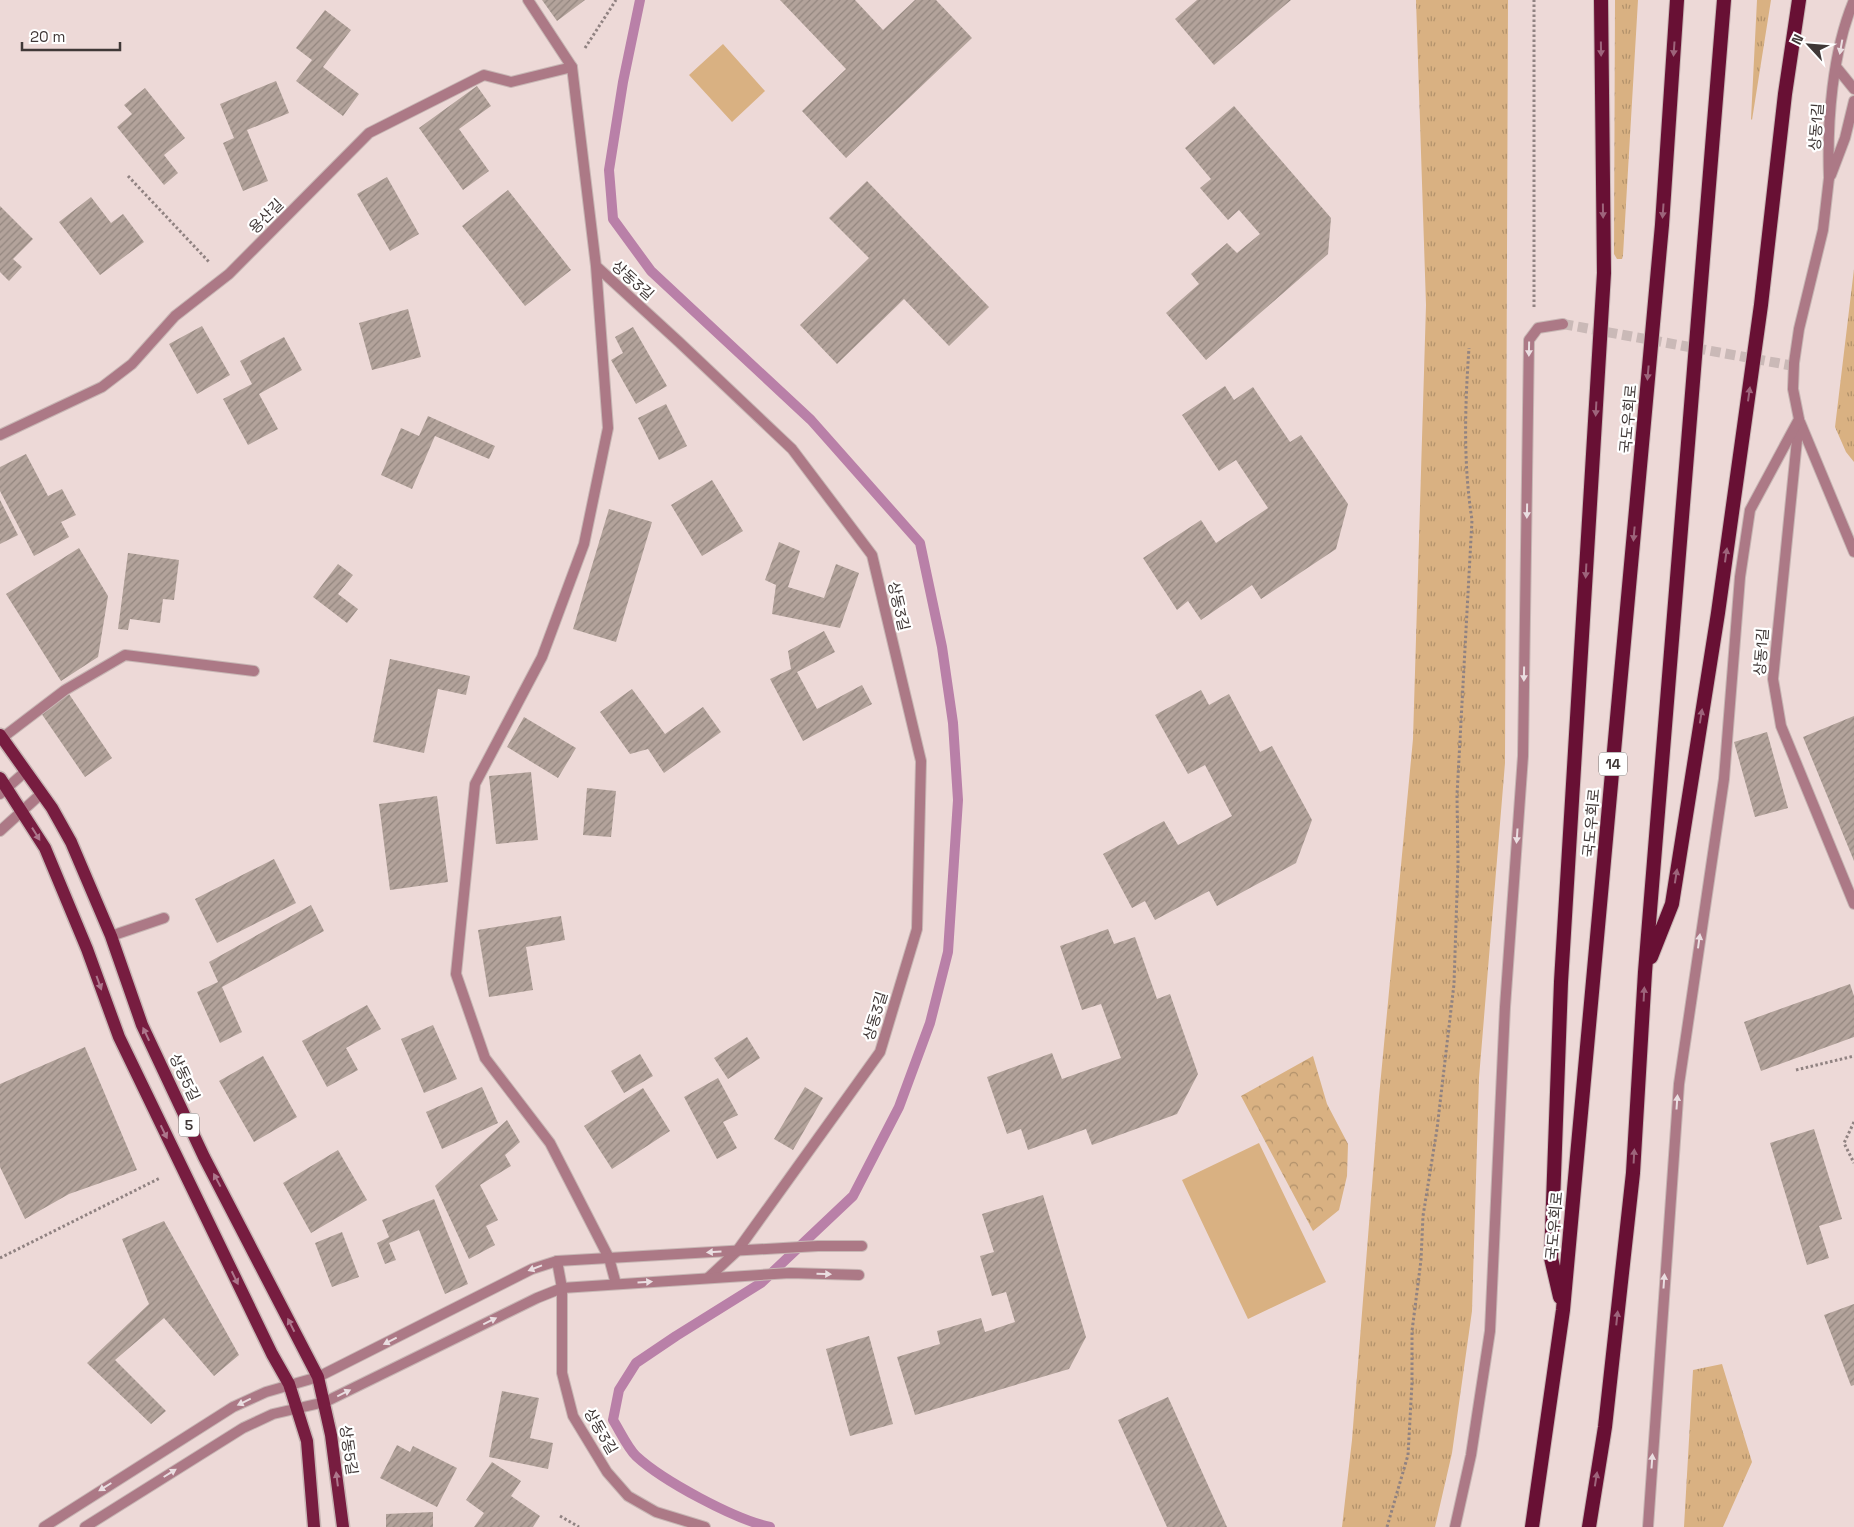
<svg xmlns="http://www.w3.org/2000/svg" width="1854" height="1527" font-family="'Space Grotesk','Noto Sans KR',sans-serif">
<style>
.grass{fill:url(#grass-tufts)}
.park{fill:url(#park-crowns)}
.garden{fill:#d9b182}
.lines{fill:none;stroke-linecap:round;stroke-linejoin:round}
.stream{stroke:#b980a8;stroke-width:10}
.building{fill:url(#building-hatch)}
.minor-tunnel{stroke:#cab9b7;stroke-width:10;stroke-dasharray:10 5;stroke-linecap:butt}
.service-casing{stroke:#c7b6b4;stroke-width:12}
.minor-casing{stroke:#c7b6b4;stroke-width:12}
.tertiary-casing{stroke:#c7b6b4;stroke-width:12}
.primary-casing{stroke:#c7b6b4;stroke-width:15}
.trunk-casing{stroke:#c7b6b4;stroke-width:16}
.path{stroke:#908281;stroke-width:3;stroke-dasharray:2.5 2.5;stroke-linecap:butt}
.service{stroke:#ac7986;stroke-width:10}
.minor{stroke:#ac7986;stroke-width:10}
.tertiary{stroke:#ac7986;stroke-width:10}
.primary{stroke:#771d40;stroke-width:12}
.trunk{stroke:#681034;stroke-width:14}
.oneway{fill:#eadee1}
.oneway2{fill:#9d647b}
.oneway3{fill:#ad778c}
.labels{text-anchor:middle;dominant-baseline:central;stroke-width:4.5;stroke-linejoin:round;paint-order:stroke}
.shield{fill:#fff;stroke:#797473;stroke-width:1}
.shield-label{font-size:14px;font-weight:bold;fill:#403837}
.street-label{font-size:15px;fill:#403837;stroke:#fff}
</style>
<defs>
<pattern id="grass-tufts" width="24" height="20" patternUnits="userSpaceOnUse" patternTransform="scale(1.25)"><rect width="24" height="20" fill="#d9b182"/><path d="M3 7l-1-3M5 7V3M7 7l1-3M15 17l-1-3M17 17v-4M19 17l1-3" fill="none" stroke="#b1916b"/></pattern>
<pattern id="park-crowns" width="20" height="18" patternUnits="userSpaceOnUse" patternTransform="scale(1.25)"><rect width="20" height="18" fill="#d9b182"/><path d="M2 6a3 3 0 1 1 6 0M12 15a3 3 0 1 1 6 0" fill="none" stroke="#b1916b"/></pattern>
<pattern id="building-hatch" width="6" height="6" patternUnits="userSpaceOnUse" patternTransform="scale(1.25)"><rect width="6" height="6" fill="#b3a39b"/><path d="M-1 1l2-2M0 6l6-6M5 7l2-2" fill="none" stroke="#93867f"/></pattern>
</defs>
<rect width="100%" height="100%" fill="#edd9d7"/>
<path class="grass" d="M1416,0H1508L1505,763L1479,1078L1472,1311L1452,1453L1435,1527H1342L1352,1440L1379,1097L1413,739L1426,305Z
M1615,0H1638L1623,255L1622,259H1617L1614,254Z
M1757,0H1771L1752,120L1751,119Z
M1854,269V462L1846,452L1835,427Z
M1722,1364L1752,1462L1723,1527H1684L1693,1370Z"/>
<path class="park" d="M1313,1056L1327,1104L1348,1144L1347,1176L1339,1210L1313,1231L1241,1096Z"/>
<path class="garden" d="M723,44L765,91L732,122L689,75Z
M1259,1143L1326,1282L1248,1319L1182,1180Z"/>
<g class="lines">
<path class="stream" d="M640,0L623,82L609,170L613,219L651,271L811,420L920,543L942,647L953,723L958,800L948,952L930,1023L899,1107L853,1196L761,1283L676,1336L636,1363L619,1390L613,1420C620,1431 627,1447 636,1456C663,1481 734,1519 770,1527"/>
</g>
<path class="building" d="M542,0H585L557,21Z
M780,0H855L883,30L915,0H936L972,38L846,158L802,111L846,69Z
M1197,0H1291L1214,65L1175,19Z
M325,10L351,30L323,67L359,94L343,116L296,81L312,60L296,48Z
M276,81L289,113L247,130L268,181L243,191L223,143L234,138L220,104Z
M477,86L491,106L459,129L489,171L463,190L419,128Z
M145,88L185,138L164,155L178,173L164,185L117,127L132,114L124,105Z
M1234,106L1331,218L1328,254L1206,360L1166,313L1199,284L1191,274L1227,243L1237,253L1260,234L1239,210L1228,220L1200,188L1211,179L1185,148Z
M387,177L419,234L390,251L357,194Z
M867,181L989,307L949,346L904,299L837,364L800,325L869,258L829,218Z
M508,190L571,270L525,306L462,226Z
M91,197L111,223L123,214L144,242L100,275L59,222Z
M0,206L33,239L13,259L22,267L9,281L0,272Z
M408,309L421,357L372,370L359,323Z
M202,326L230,375L197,394L169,344Z
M633,327L667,386L636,404L611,360L623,353L615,337Z
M284,337L302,370L259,394L278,429L248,445L223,399L252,384L240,361Z
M1225,386L1234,400L1253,387L1290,442L1301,435L1348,504L1336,549L1261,599L1252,585L1201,620L1188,601L1177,610L1143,558L1201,520L1216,543L1268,508L1236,460L1219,471L1182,415Z
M666,404L687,446L659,460L638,418Z
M428,416L495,446L489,459L435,436L412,489L381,475L401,428L419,436Z
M26,454L48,496L62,489L76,515L61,522L69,537L34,556L0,491V467Z
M712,480L743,531L702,556L671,505Z
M0,500L18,535L0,544Z
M609,509L652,522L616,642L573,629Z
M779,542L800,551L788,587L824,598L836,564L859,573L840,628L772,614L776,585L765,580Z
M79,548L108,596L98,657L61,681L6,594Z
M128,553L179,560L174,600L163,599L160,623L130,619L128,630L118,629Z
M338,564L353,575L338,594L358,609L347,623L313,597Z
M824,631L835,652L797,672L817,709L862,685L872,704L803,741L770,679L791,669L788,651Z
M390,659L470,676L466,695L438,689L424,753L373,742Z
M632,689L665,734L703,707L721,732L664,773L648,749L630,754L600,712Z
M1201,690L1209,705L1229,694L1260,752L1272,746L1312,820L1296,863L1217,906L1209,891L1155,920L1145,901L1132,908L1103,854L1164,821L1178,845L1232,816L1205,765L1188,774L1155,715Z
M69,694L112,758L85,777L41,713Z
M1854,716V861L1803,737Z
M524,717L576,748L558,778L507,747Z
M1767,732L1788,808L1755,817L1734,742Z
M531,772L538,840L496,844L489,776Z
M587,788L616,791L611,837L583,835Z
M437,796L448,882L390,890L379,804Z
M274,859L296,903L217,943L195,899Z
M311,905L324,931L222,987L242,1032L220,1043L197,992L218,982L209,962Z
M561,916L565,940L526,947L533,990L489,997L478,930Z
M1108,929L1114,944L1135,937L1157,999L1170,994L1198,1074L1177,1114L1092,1145L1086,1129L1028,1150L1021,1129L1007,1134L987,1077L1052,1053L1062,1079L1121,1058L1101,1004L1082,1010L1060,946Z
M1850,984L1854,996V1037L1761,1071L1744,1022Z
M367,1005L381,1029L346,1048L358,1070L327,1087L302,1041Z
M433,1025L457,1079L424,1093L401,1039Z
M747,1037L760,1058L728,1079L714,1058Z
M85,1047L137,1170L69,1194L25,1219L0,1167V1084Z
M640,1054L653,1076L624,1093L611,1071Z
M263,1056L297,1117L254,1142L219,1081Z
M718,1078L738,1115L723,1122L737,1148L717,1159L684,1097Z
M482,1087L498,1123L442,1149L426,1112Z
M805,1087L823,1098L793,1150L774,1139Z
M643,1088L670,1131L612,1169L584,1126Z
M507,1120L520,1142L505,1155L511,1166L480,1185L498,1220L486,1226L495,1245L469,1259L435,1186Z
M1814,1129L1842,1219L1819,1226L1829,1258L1807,1265L1770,1143Z
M338,1150L367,1200L311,1233L283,1183Z
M1043,1195L1086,1337L1069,1369L915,1415L897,1357L940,1344L937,1331L981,1318L985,1332L1015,1322L1006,1292L992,1296L980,1256L994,1252L982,1214Z
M434,1199L468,1284L445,1294L419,1230L389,1243L396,1260L385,1264L377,1243L389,1237L382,1220Z
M164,1221L239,1355L214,1376L164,1318L115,1360L166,1411L151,1424L87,1363L149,1304L122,1239Z
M342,1232L359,1277L332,1287L315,1243Z
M1854,1304V1385L1851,1386L1824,1315Z
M869,1336L893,1424L850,1436L826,1349Z
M502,1391L539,1398L530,1438L553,1443L548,1469L489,1457Z
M1168,1397L1227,1527H1167L1118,1420Z
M397,1445L410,1452L413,1446L457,1468L437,1507L380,1478Z
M492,1462L521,1481L511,1496L540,1516L533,1527H474L484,1513L466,1500Z
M433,1512V1527H386V1514Z"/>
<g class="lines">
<path class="minor-tunnel" d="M1563,324L1794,366"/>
<g class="service-casing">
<path id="service" d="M1837,68L1854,89
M1799,420L1773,679L1781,726L1854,904
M1800,422L1854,552
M0,435L102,387L132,364L175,316L229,274L369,133L484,75L511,82L572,67
M557,1261L562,1288V1373L573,1416L607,1472L628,1496L656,1512L705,1527"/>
</g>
<g class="minor-casing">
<path id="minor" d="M528,0L572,67L596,266L679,342L792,449L872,555L921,761L917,929L880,1052L737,1251L708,1278
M596,266L608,428L584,544L542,657L475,784L456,974L485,1058L550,1143L609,1258L616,1284
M2,738L65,690L125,655L254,671
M111,936L164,918
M1455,1527L1471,1455L1490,1331L1505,1007L1523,756L1529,340L1538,328L1563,324
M1648,1527L1679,1084L1724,779L1740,577L1750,510L1799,419L1793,389L1794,363L1799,329L1823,230L1829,178"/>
</g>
<g class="tertiary-casing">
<path id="tertiary" d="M1831,175L1845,138L1854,101
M1829,178C1827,122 1832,52 1854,0
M0,794L25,772
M0,831L42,793
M44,1527L233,1407L266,1392L318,1377L532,1269L557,1261L818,1246H862
M85,1527L243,1428L273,1414L325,1402L537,1298L562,1288L790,1273L859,1275"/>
</g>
<g class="primary-casing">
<path id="primary" d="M0,735L52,808L71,842L111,936L142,1025L204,1157L318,1377L331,1435L343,1527
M0,778L45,848L87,949L119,1037L272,1354L289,1384L307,1441L314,1527"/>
</g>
<g class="trunk-casing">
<path id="trunk" d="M1651,957L1672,904L1718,613L1761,305L1785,94L1799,0
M1560,1297L1551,1258L1561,982L1604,273L1601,0
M1532,1527L1563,1310L1662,225L1677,0
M1589,1527L1605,1427L1633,1173L1645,972L1724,0"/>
</g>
<path class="path" d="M585,48L616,0
M128,176L210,263
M1534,307V0
M1796,1070L1854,1056
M1854,1122L1844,1143L1854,1163
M0,1258L160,1178
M560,1516L579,1527
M1387,1527L1408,1455L1412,1383V1331L1421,1260L1423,1216L1437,1129L1454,984L1458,863L1457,795L1472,520C1463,462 1465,406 1469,348"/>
<use href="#service" class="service"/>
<use href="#minor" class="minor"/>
<use href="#tertiary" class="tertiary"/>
<use href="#primary" class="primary"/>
<use href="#trunk" class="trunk"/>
</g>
<defs><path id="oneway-solid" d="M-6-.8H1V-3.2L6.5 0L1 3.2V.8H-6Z" transform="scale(1.25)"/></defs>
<g class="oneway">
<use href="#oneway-solid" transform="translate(1841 47) rotate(100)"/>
<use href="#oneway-solid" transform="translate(1529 349) rotate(91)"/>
<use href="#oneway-solid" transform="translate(1527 511) rotate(91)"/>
<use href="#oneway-solid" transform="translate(1524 674) rotate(91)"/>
<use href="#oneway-solid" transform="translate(1517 836) rotate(94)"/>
<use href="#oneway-solid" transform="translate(1699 941) rotate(-82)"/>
<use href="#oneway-solid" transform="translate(1677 1102) rotate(-86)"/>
<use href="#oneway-solid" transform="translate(714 1252) rotate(177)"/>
<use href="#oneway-solid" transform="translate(535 1268) rotate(159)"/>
<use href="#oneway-solid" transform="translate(824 1274) rotate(2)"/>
<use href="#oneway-solid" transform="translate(1664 1281) rotate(-86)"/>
<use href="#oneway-solid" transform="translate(645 1282) rotate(-4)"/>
<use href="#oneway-solid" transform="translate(490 1321) rotate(-26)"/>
<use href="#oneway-solid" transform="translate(390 1341) rotate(153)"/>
<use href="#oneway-solid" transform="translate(344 1393) rotate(-26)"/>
<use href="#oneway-solid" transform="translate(244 1402) rotate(154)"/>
<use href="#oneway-solid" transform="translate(1652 1461) rotate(-86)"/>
<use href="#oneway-solid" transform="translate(170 1473) rotate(-32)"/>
<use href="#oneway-solid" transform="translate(105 1487) rotate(148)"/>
</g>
<g class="oneway2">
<use href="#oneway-solid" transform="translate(1601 49) rotate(89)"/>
<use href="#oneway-solid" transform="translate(1674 49) rotate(94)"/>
<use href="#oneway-solid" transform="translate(1603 211) rotate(89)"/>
<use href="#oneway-solid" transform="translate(1663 211) rotate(94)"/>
<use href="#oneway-solid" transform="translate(1648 373) rotate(95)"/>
<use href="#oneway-solid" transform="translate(1749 394) rotate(-82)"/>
<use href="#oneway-solid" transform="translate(1596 409) rotate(93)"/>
<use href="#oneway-solid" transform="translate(1634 534) rotate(95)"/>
<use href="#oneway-solid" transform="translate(1726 555) rotate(-82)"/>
<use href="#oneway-solid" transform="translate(1586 571) rotate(93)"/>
<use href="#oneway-solid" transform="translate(1701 716) rotate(-81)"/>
<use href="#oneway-solid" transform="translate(1676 876) rotate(-81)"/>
<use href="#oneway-solid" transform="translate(1644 994) rotate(-87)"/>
<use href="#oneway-solid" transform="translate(1634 1156) rotate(-87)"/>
<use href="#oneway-solid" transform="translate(1617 1318) rotate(-84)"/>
<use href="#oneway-solid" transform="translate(1596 1479) rotate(-81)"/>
</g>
<g class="oneway3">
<use href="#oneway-solid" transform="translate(36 834) rotate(58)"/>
<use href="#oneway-solid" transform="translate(99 983) rotate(70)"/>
<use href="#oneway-solid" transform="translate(146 1034) rotate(-115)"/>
<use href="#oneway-solid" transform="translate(164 1132) rotate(64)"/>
<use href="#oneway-solid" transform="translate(217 1180) rotate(-118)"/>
<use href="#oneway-solid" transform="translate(235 1278) rotate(64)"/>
<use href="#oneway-solid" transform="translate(291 1325) rotate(-117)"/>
<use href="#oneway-solid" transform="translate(337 1479) rotate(-97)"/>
</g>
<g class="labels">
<g class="shield">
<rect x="1599" y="752.5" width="28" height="23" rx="4"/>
<rect x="179" y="1113.5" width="20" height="23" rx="4"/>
</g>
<g class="shield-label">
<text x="1613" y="764">14</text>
<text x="189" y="1125">5</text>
</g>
<g class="street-label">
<text transform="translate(1816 127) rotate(-86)">상동1길</text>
<text transform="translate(266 216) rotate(-45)">용산길</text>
<text transform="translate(633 280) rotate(42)">상동3길</text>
<text transform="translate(1628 419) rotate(-85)">국도우회로</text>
<text transform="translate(899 606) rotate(77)">상동3길</text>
<text transform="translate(1761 652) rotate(-86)">상동1길</text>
<text transform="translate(1591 823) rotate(-85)">국도우회로</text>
<text transform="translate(875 1016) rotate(-73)">상동3길</text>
<text transform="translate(185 1077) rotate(65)">상동5길</text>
<text transform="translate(1554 1226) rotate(-85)">국도우회로</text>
<text transform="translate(601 1431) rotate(60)">상동3길</text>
<text transform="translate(349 1450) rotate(82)">상동5길</text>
</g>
</g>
<g transform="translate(1809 45) rotate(296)" stroke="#ffffff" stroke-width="4" paint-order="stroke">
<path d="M0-4L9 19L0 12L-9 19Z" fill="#403837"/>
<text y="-8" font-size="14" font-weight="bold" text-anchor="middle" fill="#403837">N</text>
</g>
<path d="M22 42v8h98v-8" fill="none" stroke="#403837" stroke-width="2.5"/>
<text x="30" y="42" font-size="15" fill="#403837" stroke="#ffffff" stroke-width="4" paint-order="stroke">20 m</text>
</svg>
